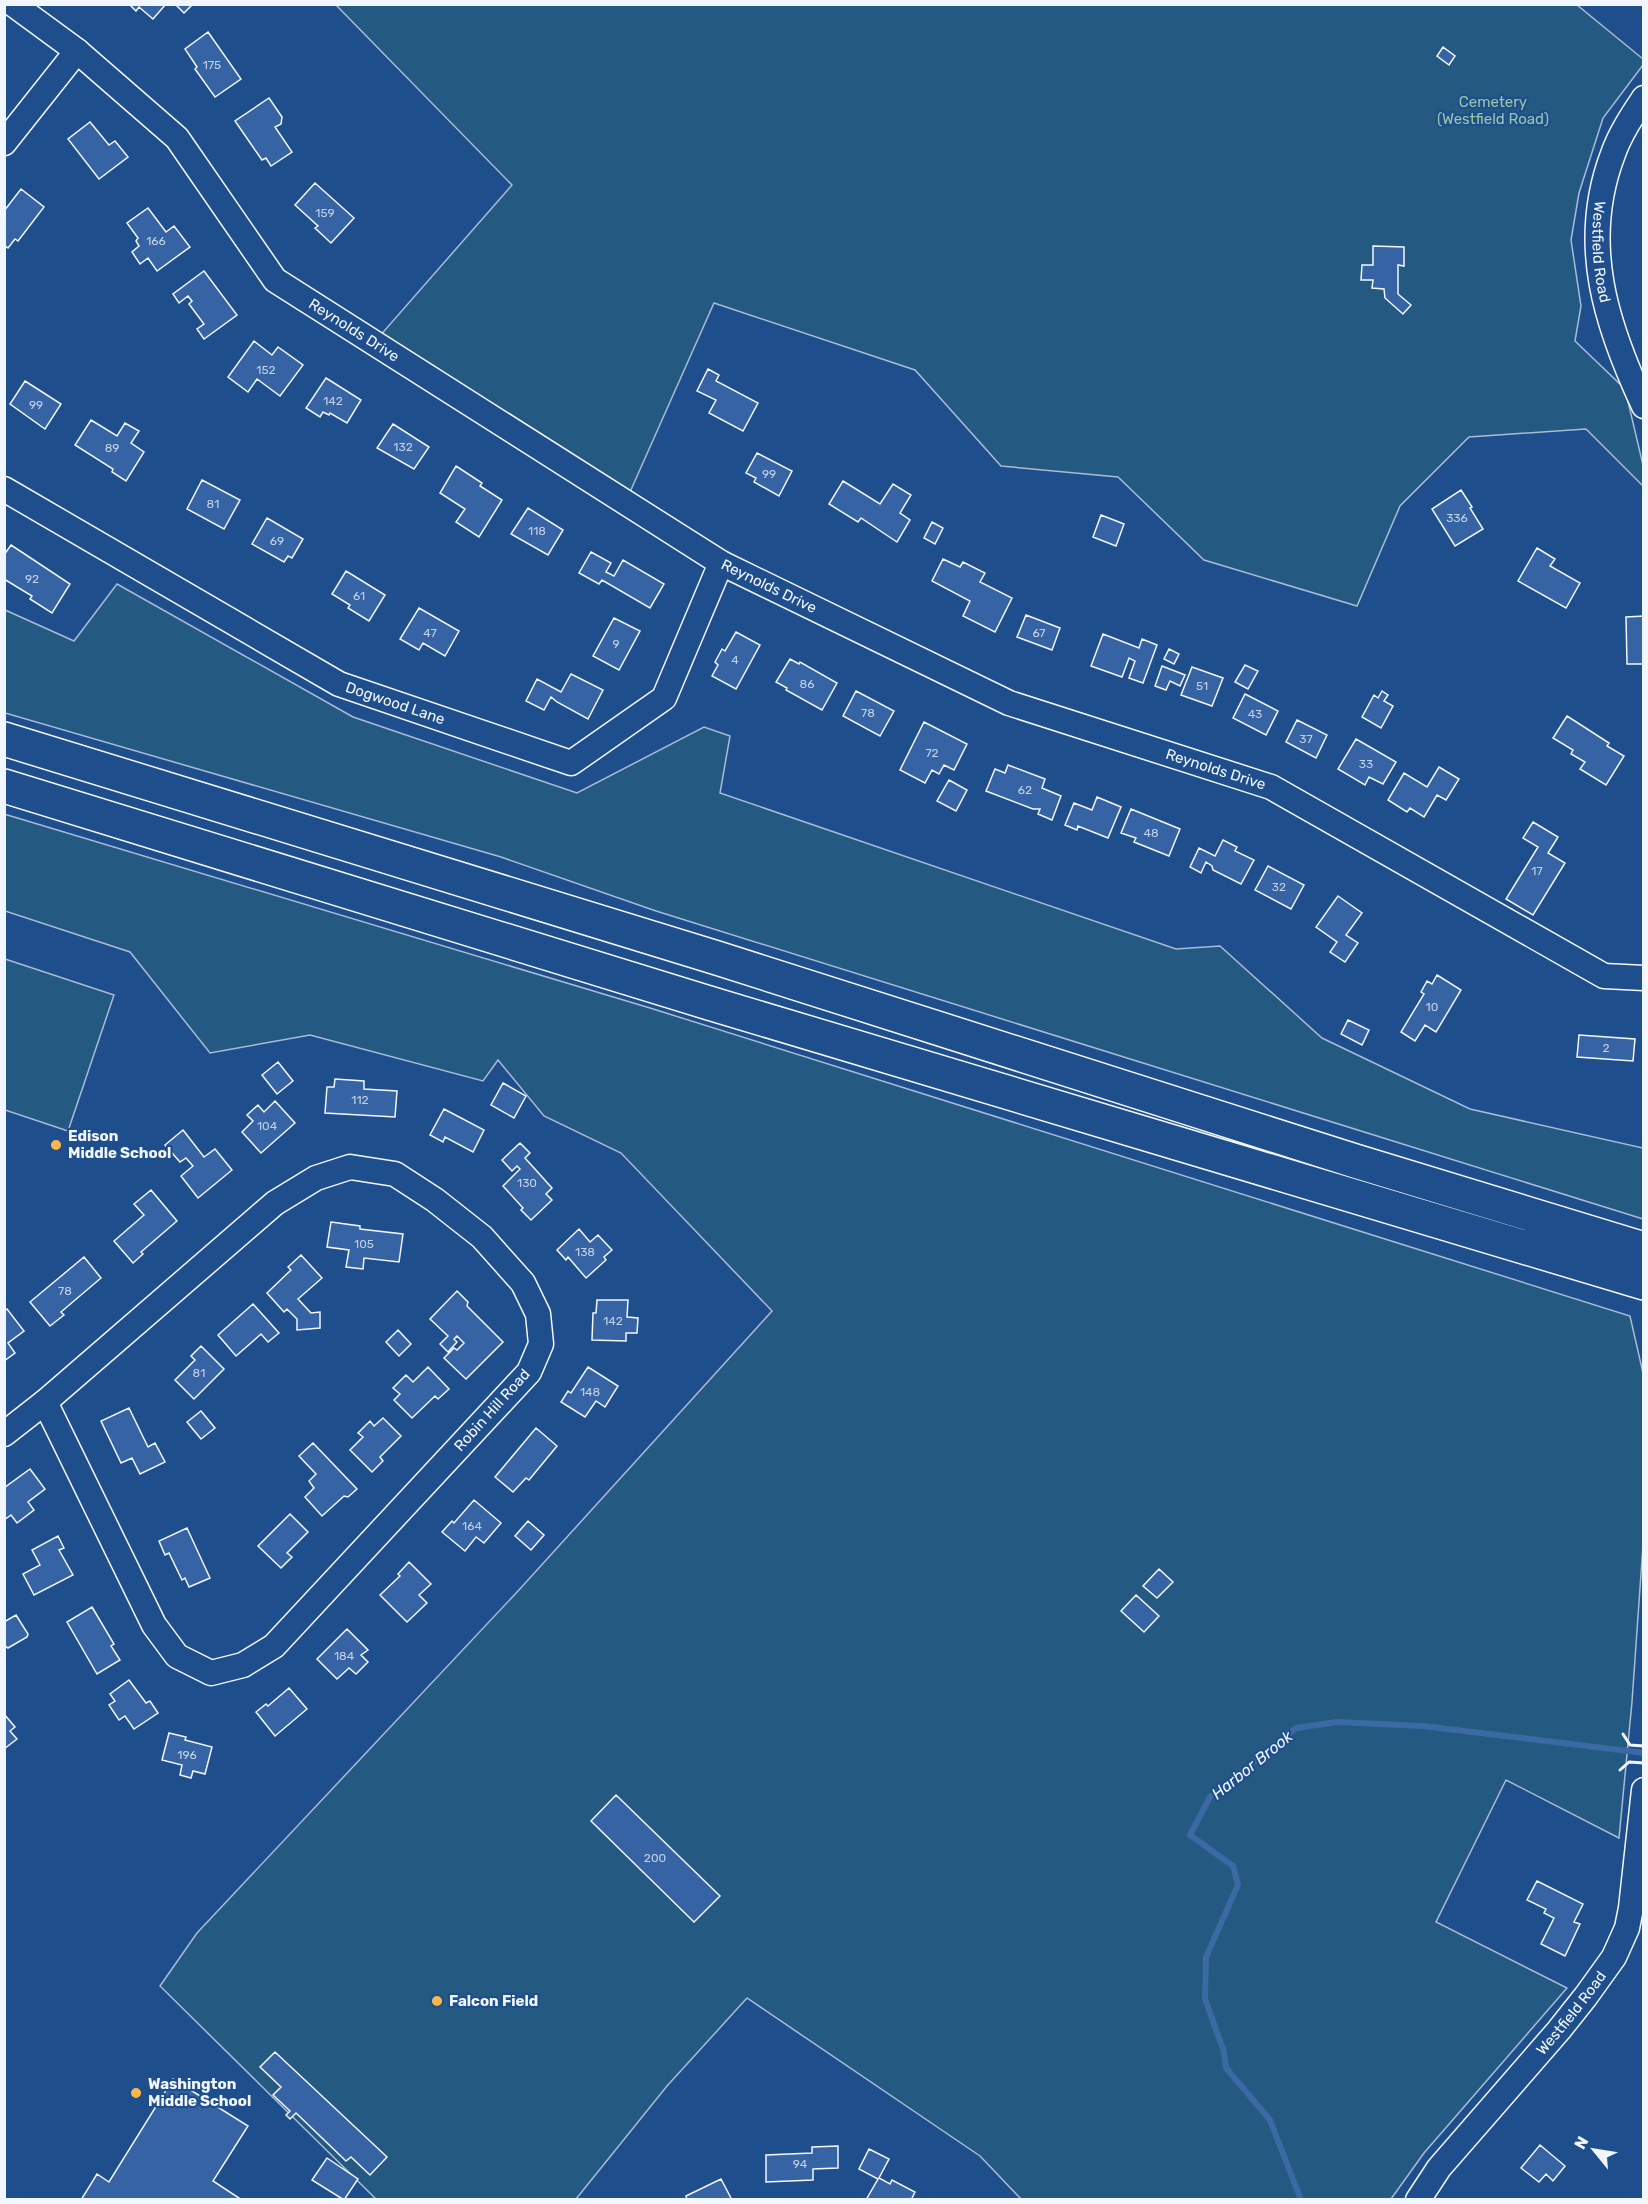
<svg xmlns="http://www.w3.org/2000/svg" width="1648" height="2204" font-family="Rubik,sans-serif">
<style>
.green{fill:#245a82;stroke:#a8bbd7;stroke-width:1.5}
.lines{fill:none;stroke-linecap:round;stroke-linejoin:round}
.stream{stroke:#3b69a3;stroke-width:6}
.building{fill:#3563a3;stroke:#f2f6ff;stroke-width:1.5}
.minor-casing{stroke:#f2f6ff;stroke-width:27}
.highway-casing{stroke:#f2f6ff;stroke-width:36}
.minor{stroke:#1f4e8c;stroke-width:24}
.highway{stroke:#1f4e8c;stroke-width:33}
.wall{stroke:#f2f6ff;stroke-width:3}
.poi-dot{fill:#ffb74d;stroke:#1f4e8c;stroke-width:2}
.labels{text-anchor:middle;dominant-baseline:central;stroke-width:4.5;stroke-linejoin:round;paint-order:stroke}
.number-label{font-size:12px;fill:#c3d1e8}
.park-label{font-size:15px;fill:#97c8a6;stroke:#1f4e8c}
.street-label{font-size:15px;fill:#f2f6ff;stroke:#1f4e8c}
.poi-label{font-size:15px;font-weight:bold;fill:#f2f6ff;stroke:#1f4e8c;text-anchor:start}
.water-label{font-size:16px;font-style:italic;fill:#f2f6ff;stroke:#1f4e8c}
</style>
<rect width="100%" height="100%" fill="#1f4e8c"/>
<path class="green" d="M336,5H1577L1643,59V65L1603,118L1579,193L1571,240L1581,306L1575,341L1625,389L1643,465V486L1586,429L1469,437L1400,506L1357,606L1204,560L1118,477L1001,466L915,370L714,303L622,510L371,346L512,185Z
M117,584L353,717L577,793L704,727L730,736L720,793L1176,949L1220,946L1322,1038L1470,1109L1643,1148V1219L656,911L501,857L5,713V610L74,641Z
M4,814L650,1008L1630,1316L1643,1373L1644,1531L1632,1702L1619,1838L1506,1780L1436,1922L1567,1988L1424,2153L1391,2199H1021L980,2156L747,1998L667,2086L576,2199H376L160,1986L197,1933L518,1591L772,1311L621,1153L544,1116L498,1060L483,1081L310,1035L210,1053L130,952L5,911Z
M5,959L114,995L68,1131L5,1110Z"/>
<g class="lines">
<path class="stream" d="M1301,2200L1270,2120L1226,2068L1224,2052L1205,1999L1206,1957L1238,1885L1233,1866L1190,1835L1210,1797L1296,1728L1337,1722L1423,1726L1644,1753"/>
</g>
<path class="building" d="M129,4H166L153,19L139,7L136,11Z
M175,4H189L191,6L184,13Z
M208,32L241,79L215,97L195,69L197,67L185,49Z
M1443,47L1455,56L1449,65L1437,56Z
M269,98L282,117L281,124L275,127L292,152L271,166L266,158L262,160L235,121Z
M90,122L109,145L115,141L128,157L99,179L68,139Z
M315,183L354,218L331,243L315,228L318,226L295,205Z
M21,189L44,207L18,241L15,239L8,248L4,245V211Z
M148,208L166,232L174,226L190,247L157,271L148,258L140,264L132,252L139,246L136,241L138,238L127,223Z
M1373,246L1404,247V266L1398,265V294L1411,305L1403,314L1385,298L1384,289L1372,288L1373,280H1361L1362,265H1373Z
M204,271L237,315L204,339L197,329L204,324L189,304L192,301L188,296L179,303L173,294Z
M254,341L272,355L278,347L303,365L280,396L257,379L248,392L228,377Z
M708,369L719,375L716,381L758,403L743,431L709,413L716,400L697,391Z
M326,378L361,400L347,423L330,413L329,415L323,412L320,417L306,408Z
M25,381L61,404L45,429L10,404Z
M91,420L117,436L125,423L139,431L131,443L144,452L126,481L112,472L113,469L75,445Z
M393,424L429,447L414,469L377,448Z
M757,453L792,471L779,496L754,482L756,478L746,473Z
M456,466L482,483L480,486L502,500L479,537L456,522L465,509L440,493Z
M202,480L240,500L224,529L187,509Z
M843,481L880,504L893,484L911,495L900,513L910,520L897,542L861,518L858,522L829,504Z
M1461,490L1472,507L1470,508L1483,529L1455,546L1432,509Z
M528,508L563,530L548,555L511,534Z
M1101,515L1124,524L1116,546L1093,537Z
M267,518L303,539L292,558L288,556L284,562L252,544Z
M932,522L943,528L935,544L924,538Z
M11,545L70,584L52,613L30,599L32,596L4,579V555Z
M1537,548L1555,559L1550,566L1580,583L1566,608L1518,581Z
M591,552L611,563L606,572L614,576L623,560L664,584L650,608L602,580L599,584L579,573Z
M943,559L960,567L963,562L985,573L980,582L1012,598L995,632L963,616L970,601L932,581Z
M346,571L385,595L369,621L348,608L350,605L332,594Z
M419,608L459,631L445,656L423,643L419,650L400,639Z
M1026,615L1060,628L1052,650L1017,637Z
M1644,616V664H1627L1626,617Z
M614,618L640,631L619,670L593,656Z
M736,632L760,645L736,689L712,676L718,665L715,662L722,649L725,651Z
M1103,634L1139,648L1142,639L1157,645L1143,683L1129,678L1135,661L1129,658L1122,677L1091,666Z
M1169,649L1179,654L1174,664L1164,659Z
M790,659L799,664L800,662L837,683L822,710L786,690L787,688L776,682Z
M1245,665L1258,671L1248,689L1235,682Z
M1162,666L1185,675L1180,686L1170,681L1166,690L1155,686Z
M1192,667L1223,678L1212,706L1181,695Z
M571,674L603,690L588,719L557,702L551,697L544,710L526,701L537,679L561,692Z
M856,691L894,711L880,736L843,716Z
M1382,691L1388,695L1384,701L1393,706L1381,728L1362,717L1374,695L1378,698Z
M1245,694L1278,711L1266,735L1233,718Z
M1567,716L1609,743L1607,746L1624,756L1606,785L1580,769L1585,762L1571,754L1573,750L1553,738Z
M1297,720L1327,735L1316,758L1286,742Z
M924,722L967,744L954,770L944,765L939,774L932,770L925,783L900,770Z
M1356,739L1396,762L1383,784L1369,777L1365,785L1338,769Z
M1008,765L1045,779L1042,788L1061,796L1052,820L1038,814L1040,809H1033L986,791L995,769L1005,773Z
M1439,767L1459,779L1446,800L1437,795L1424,817L1410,808L1407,812L1388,800L1404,773L1427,787Z
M949,780L967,790L956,811L937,801Z
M1097,797L1121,807L1108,838L1078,826L1077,830L1065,825L1074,803L1092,810Z
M1131,809L1180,829L1169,856L1134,842L1136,838L1121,833Z
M1533,822L1558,837L1548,853L1565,863L1533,915L1506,899L1538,847L1523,838Z
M1223,840L1237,847L1235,851L1254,860L1241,884L1213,870L1212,866L1206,862L1201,873L1190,867L1199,848L1215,856Z
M1268,866L1304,885L1291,909L1255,890Z
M1338,896L1362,913L1346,935L1358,943L1345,962L1330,952L1337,942L1316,927Z
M1437,975L1461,990L1436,1032L1425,1025L1415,1041L1401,1032L1424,994L1421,992L1427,981L1432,984Z
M1348,1020L1369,1030L1362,1045L1341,1034Z
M1579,1035L1635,1039L1633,1061L1577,1057Z
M278,1062L293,1081L277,1094L262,1075Z
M335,1079L364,1081V1089L397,1091L395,1117L325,1113L327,1087H334Z
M503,1083L526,1096L514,1118L491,1105Z
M275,1101L295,1123L261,1153L242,1132L253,1121L247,1115L258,1105L264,1112Z
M444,1109L484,1130L473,1152L445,1137L443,1142L430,1135Z
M183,1130L204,1157L215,1149L232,1170L198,1198L181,1176L193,1166L186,1158L180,1162L165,1145Z
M520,1143L530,1153L525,1158L552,1188L546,1194L552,1200L531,1220L521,1210L523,1208L503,1186L520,1169L517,1166L512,1171L502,1160Z
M151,1190L177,1221L141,1252L143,1254L133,1263L114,1241L144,1215L134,1204Z
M331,1222L360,1226V1229L403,1234L399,1262L364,1258L363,1269L346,1267L349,1250L327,1247Z
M579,1229L590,1242L598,1235L612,1250L604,1257L606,1260L586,1278L568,1257L566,1260L557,1250Z
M301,1255L322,1278L298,1299L311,1313L320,1312V1328L297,1330V1319L287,1309L284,1312L267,1293L291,1270L288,1267Z
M84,1257L101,1278L61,1312L64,1315L50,1326L30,1302Z
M457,1291L468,1302L467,1306L503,1342L466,1379L444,1358L454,1348L457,1350L464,1343L457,1336L454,1339L457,1342L448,1352L440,1344L448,1336L430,1319Z
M597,1300H628L627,1317L638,1318L637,1333H626V1341L592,1340L593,1313H596Z
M253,1304L279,1333L268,1342L261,1334L236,1356L218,1335Z
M7,1309L24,1331L8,1343L15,1353L4,1361V1311Z
M398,1330L411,1344L399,1356L386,1342Z
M201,1346L224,1369L194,1399L175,1380L195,1360L191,1356Z
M428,1367L449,1389L438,1399L435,1396L412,1418L394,1400L400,1394L393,1388L406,1375L413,1382Z
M588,1367L618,1386L605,1407L596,1401L585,1417L561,1402L568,1391L571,1393Z
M129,1408L148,1447L155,1443L165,1462L140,1474L132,1458L121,1463L101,1421Z
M201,1411L215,1428L201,1439L187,1422Z
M383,1418L401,1436L380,1457L383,1461L372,1472L350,1450L363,1437L358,1433L370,1421L374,1426Z
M536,1428L557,1446L529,1480L526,1478L513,1492L495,1477Z
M313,1443L357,1489L348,1497L344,1496L322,1516L305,1497L314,1488L309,1481L316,1474L299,1456Z
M30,1469L45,1489L28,1502L34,1510L17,1523L11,1515L4,1520V1488Z
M474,1500L501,1523L484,1543L476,1537L465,1551L442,1532L452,1521L454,1523Z
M290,1514L308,1532L287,1553L292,1557L281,1568L258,1546Z
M528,1521L544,1535L531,1550L515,1536Z
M187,1528L210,1578L189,1587L185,1578L182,1580L169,1553L165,1555L159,1541Z
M58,1536L64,1548L59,1550L73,1575L34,1595L23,1574L40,1565L32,1550Z
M409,1562L431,1584L419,1595L427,1603L407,1622L380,1595L400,1576L398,1574Z
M1159,1569L1173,1582L1157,1598L1143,1586Z
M1136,1595L1159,1616L1144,1632L1121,1611Z
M92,1607L114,1644L111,1646L120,1660L97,1674L67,1622Z
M16,1615L28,1634L27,1637L8,1648L4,1645V1622Z
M347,1629L368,1650L361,1655L368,1662L356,1674L349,1668L337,1679L317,1659Z
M129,1680L146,1703L150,1701L158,1713L134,1729L125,1716L119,1720L109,1705L115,1701L110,1694Z
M289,1688L307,1709L275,1736L256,1712L266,1704L268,1706Z
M4,1714L15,1727L10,1731L17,1739L4,1749Z
M169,1733L186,1737L185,1740L212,1747L205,1774L193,1771L191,1778L180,1775L182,1765L162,1760Z
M616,1795L720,1896L694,1922L591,1821Z
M1537,1881L1583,1904L1574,1922L1580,1924L1565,1956L1541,1944L1554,1918L1544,1913L1546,1909L1527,1900Z
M275,2052L387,2157L370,2175L351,2157L346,2161L296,2113L290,2119L286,2115L290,2111L273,2095L281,2087L260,2067Z
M173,2079L248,2126L213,2181L242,2200H81L97,2174L109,2182Z
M1540,2145L1565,2166L1553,2181L1546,2174L1539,2182L1521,2168Z
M838,2146V2168L813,2169V2180L766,2182V2155L812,2153V2147Z
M869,2149L889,2159L879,2178L890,2184L892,2180L915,2192L911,2200H866L878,2179L859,2169Z
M327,2158L358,2179L344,2200L312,2180Z
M721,2179L732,2200H687L686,2196Z"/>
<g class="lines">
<g class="minor-casing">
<g id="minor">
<path id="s1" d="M13,4L77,51L177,138L275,280L721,563L1009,703L1271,787L1604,976L1644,978"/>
<path id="s2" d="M1644,98C1632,116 1620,134 1613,154C1579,243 1606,325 1644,406"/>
<path d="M4,143L77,51"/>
<path id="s3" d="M4,489L339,684L571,763L664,698L721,563"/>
<path d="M350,1167L395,1174L435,1200L482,1237L523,1283L538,1314L541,1344L529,1372L274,1646L243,1665L211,1673L177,1656L154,1625L45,1402L275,1203L316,1178Z"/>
<path d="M4,1434L45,1402"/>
<path id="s4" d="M1418,2200L1439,2168L1559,2030L1586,1996L1614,1957L1627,1928L1631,1908L1644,1790"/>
</g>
</g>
<g class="highway-casing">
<path id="highway" d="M4,739L717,958L1355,1161L1644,1249
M4,786L709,1003L1644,1283"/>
</g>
<use href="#minor" class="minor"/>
<use href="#highway" class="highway"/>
<path class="wall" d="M1623,1734L1630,1745L1644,1746
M1620,1770L1629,1762L1644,1763"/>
</g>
<g class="poi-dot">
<circle cx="56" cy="1145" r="6"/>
<circle cx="437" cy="2001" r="6"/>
<circle cx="136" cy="2093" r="6"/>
</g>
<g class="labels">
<g class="number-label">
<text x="212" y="65">175</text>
<text x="325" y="213">159</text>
<text x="156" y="241">166</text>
<text x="266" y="370">152</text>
<text x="333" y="401">142</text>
<text x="36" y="405">99</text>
<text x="403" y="447">132</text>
<text x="112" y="448">89</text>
<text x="769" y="474">99</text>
<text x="213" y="504">81</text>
<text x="1457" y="518">336</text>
<text x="537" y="531">118</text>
<text x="277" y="541">69</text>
<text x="32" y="579">92</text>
<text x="359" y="596">61</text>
<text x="430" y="633">47</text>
<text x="1039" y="633">67</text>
<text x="616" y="644">9</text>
<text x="735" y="660">4</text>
<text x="807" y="684">86</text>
<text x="1202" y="686">51</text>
<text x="868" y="713">78</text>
<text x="1255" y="714">43</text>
<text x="1306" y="739">37</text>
<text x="932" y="753">72</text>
<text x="1366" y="764">33</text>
<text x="1025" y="790">62</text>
<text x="1151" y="833">48</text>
<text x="1537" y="871">17</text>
<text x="1279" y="887">32</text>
<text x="1432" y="1007">10</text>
<text x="1606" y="1048">2</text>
<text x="360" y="1100">112</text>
<text x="267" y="1126">104</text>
<text x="527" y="1183">130</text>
<text x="364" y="1244">105</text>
<text x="585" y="1252">138</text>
<text x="65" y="1291">78</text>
<text x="613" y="1321">142</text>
<text x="199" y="1373">81</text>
<text x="590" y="1392">148</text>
<text x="472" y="1526">164</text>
<text x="344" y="1656">184</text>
<text x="187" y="1755">196</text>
<text x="655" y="1858">200</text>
<text x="800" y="2164">94</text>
</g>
<g class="park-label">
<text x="1493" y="102">Cemetery<tspan x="1493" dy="17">(Westfield Road)</tspan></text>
</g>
<g class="street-label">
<text stroke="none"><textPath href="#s2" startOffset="164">Westfield Road</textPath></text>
<text stroke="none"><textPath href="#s1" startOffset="478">Reynolds Drive</textPath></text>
<text stroke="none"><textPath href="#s1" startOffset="966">Reynolds Drive</textPath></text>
<text stroke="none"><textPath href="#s3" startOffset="447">Dogwood Lane</textPath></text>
<text stroke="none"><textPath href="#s1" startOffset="1450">Reynolds Drive</textPath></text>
<text transform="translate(492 1410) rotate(-48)">Robin Hill Road</text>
<text stroke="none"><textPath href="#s4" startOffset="242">Westfield Road</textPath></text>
</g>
<g class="poi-label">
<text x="68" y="1136">Edison<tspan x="68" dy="17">Middle School</tspan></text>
<text x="449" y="2001">Falcon Field</text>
<text x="148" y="2084">Washington<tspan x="148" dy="17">Middle School</tspan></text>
</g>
<g class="water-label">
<text transform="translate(1252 1765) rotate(-39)">Harbor Brook</text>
</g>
</g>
<rect width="1648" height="2204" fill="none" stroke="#f2f6ff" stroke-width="12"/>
<g transform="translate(1594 2150) rotate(300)" stroke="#1f4e8c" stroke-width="4.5" paint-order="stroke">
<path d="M0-4.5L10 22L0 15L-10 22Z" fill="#f2f6ff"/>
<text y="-9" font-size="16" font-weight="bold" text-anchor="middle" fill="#f2f6ff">N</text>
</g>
</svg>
